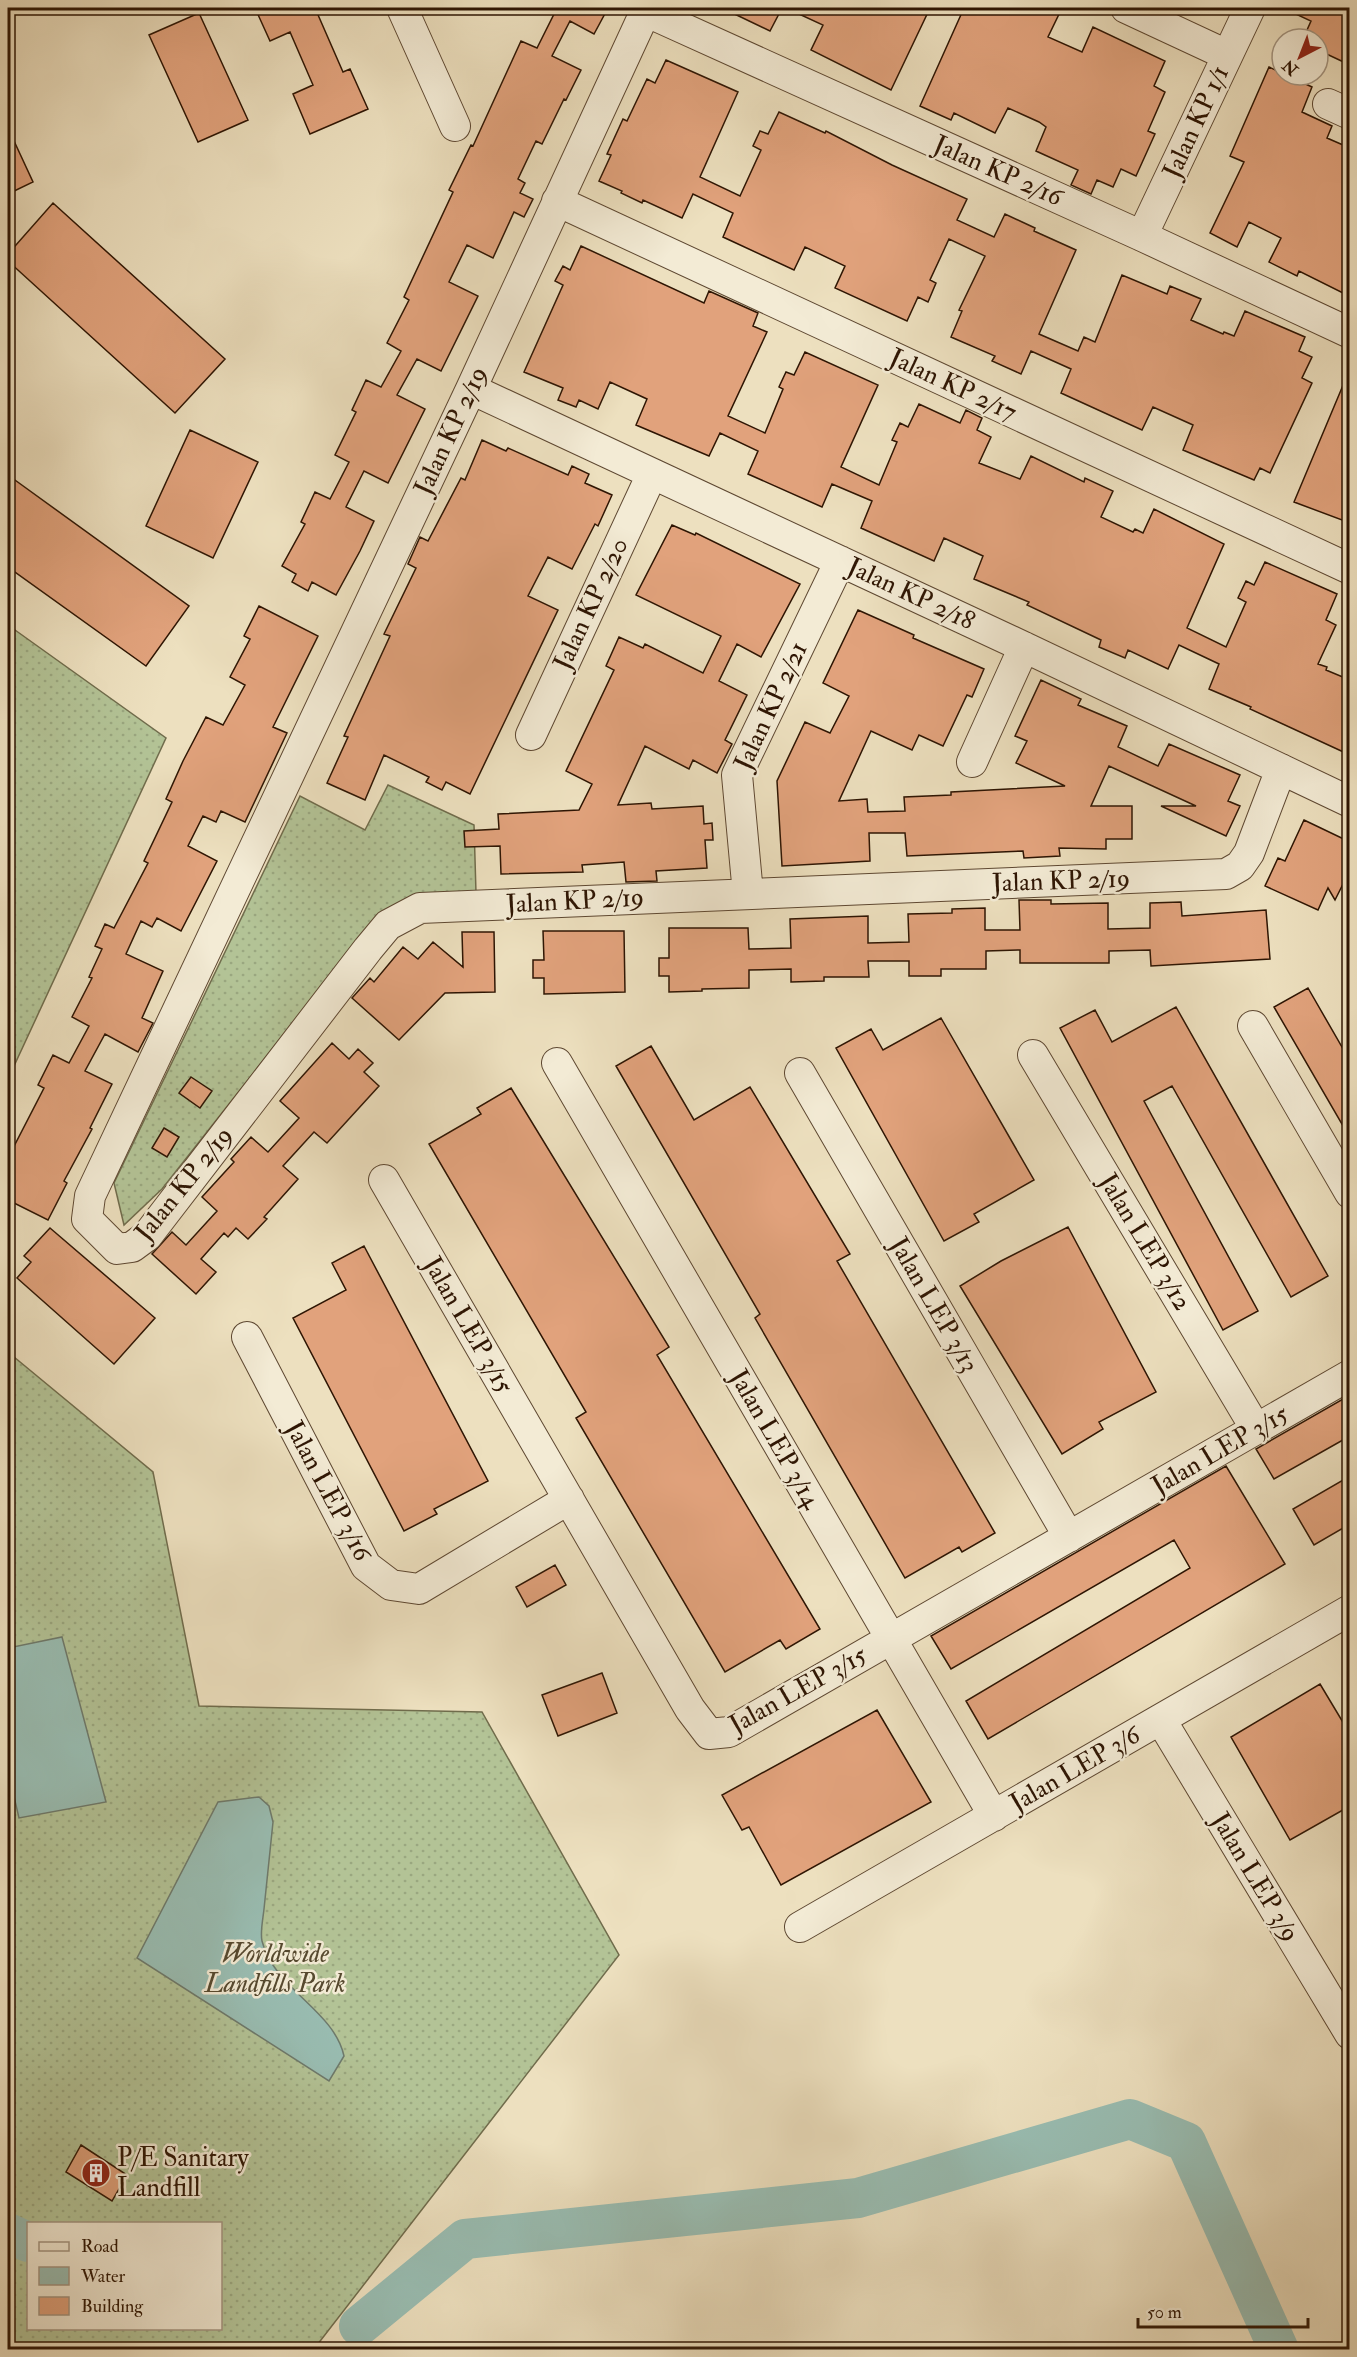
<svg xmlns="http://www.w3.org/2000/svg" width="1357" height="2357" font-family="'IM FELL Double Pica',serif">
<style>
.grass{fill:url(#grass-dots);stroke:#706c4c;stroke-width:1.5;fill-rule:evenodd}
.water{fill:#99bdb2;stroke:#6e7a6c;stroke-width:1.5}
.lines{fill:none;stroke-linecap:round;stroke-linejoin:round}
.river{stroke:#99bdb2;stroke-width:40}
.building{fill:#e1a27c;stroke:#2e1503;stroke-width:1.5}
.minor-casing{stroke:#5e4832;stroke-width:32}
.minor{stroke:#f3ebd5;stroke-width:30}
.labels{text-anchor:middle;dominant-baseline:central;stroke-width:5;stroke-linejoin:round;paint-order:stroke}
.street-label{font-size:26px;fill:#2e1503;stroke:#f3ebd5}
.park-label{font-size:26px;font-style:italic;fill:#56492f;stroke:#f3ebd5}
.poi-label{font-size:26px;fill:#2e1503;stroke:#f3ebd5;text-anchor:start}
</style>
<defs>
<pattern id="grass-dots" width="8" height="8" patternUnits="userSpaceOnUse" patternTransform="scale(1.5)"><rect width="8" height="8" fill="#b3c396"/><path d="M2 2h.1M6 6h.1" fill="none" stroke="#9aa780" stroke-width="1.8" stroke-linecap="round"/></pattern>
</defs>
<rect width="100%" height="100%" fill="#ede0bf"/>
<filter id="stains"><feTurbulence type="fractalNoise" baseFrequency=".00333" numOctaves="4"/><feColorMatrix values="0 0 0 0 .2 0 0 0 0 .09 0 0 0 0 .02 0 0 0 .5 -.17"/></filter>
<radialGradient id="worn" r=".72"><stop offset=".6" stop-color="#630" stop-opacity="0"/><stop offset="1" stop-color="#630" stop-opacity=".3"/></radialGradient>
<path class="grass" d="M8,625L166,738L8,1079Z
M388,785L474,825L476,893L378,915L162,1189L124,1225L114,1183L300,796L365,830Z
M8,1352L153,1472L199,1706L482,1712L619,1955L314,2349H8ZM28,2224H220V2328H28Z"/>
<path class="water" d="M62,1637L106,1802L19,1818L8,1771V1648Z
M259,1797L269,1806L273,1822C270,1851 267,1880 264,1909C263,1919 260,1932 262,1941C274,1989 334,2010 344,2056L329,2081L137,1958L218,1802Z"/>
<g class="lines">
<path class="river" d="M8,2233L28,2242
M359,2326L465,2239L858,2198L1130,2119L1186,2142L1279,2350"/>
</g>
<path class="building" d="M255,8H315L343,72L350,69L368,109L310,134L293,94L313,85L290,32L270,41Z
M546,8H608L594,34L570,21L552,56L581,70L566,100L564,99L542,144L536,141L518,179L525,183L520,193L533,199L524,217L514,212L493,258L467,245L449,282L478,296L441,371L417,359L397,395L425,409L388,483L364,471L346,507L374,521L360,551L336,595L312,582L308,591L292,582L296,574L282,566L305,524L301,522L315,492L330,499L349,462L335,455L356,412L352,410L366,380L381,387L401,351L387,343L409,300L404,297L453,192L449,190L471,145L473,146L521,41L537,48L555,12Z
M722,8H782L770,31Z
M786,8H930L891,90L811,50L823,25Z
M964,8H1062L1048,37L1082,52L1093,27L1165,61L1154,86L1165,92L1148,131L1155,134L1136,176L1121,169L1113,187L1097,180L1091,194L1071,185L1078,170L1036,151L1046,127L1039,122L1008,108L995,133L954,113L951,120L920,106Z
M1283,8H1350V65L1318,50V39H1303L1311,21Z
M199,13L248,120L198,142L149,35Z
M666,60L738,92L700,177L740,196L761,150L753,146L760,131L768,134L779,112L825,133L826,131L892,165L967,199L957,220L994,237L1005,214L1035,228L1034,231L1076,250L1039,334L1078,351L1084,337L1095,342L1122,275L1167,294L1170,286L1201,299L1191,320L1223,334L1224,332L1234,336L1245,311L1305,337L1299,351L1312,357L1302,378L1312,383L1270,473L1260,468L1254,480L1183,450L1193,425L1153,407L1142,430L1061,393L1071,369L1031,351L1021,374L992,361L995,356L951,337L962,311L959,310L985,256L949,239L930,280L936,283L928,302L918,297L907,321L835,288L845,266L805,247L794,270L723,237L733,213L693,194L682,218L643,200L642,203L621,193L622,191L599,181L611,155L607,154L623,119L627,121L647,79L655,83Z
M1269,67L1312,87L1302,112L1332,126L1327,138L1350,148V280L1343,293L1299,271L1297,276L1269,262L1281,238L1249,222L1237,247L1210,233L1244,162L1230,156Z
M8,128L33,182L8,194Z
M53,203L225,359L175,413L8,261V254Z
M581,246L704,303L709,291L758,313L753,326L767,332L728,416L765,433L783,389L779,387L786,372L794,375L805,352L878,385L841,467L879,485L897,442L892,440L900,423L908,427L919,404L960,423L966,410L982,418L977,430L991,437L979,463L1020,479L1031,456L1084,482L1085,478L1113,491L1101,517L1133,532L1135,529L1143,533L1154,509L1224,544L1187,628L1226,647L1246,602L1238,598L1246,581L1254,585L1265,562L1337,594L1326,620L1336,625L1318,664L1327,667L1326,670L1350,680V755L1250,709L1251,707L1209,689L1219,664L1179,645L1168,669L1128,650L1125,658L1099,647L1101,640L1027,605L1029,602L974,579L983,556L944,538L934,561L861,528L872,501L832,484L822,507L748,474L758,451L720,433L709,456L636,425L647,399L610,382L598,409L579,400L576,407L558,400L563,388L524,372L563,285L555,281L563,266L570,270Z
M1349,371H1350V523L1294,502Z
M190,430L258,462L213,558L146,526Z
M482,440L506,451L508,448L568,475L572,466L589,474L585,483L612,495L598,526L595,524L572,569L548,557L528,596L558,610L470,794L446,782L442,790L426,782L429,777L384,755L365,800L327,783L348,737L344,736L390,636L384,634L416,568L408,564L420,537L428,541L461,478L465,480Z
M8,475L189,606L146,666L8,567Z
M672,525L695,535L696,533L800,584L761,657L737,644L719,681L747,695L725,740L732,744L717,773L693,760L689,769L645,746L618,805L651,803L652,809L703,806L704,824L712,823L713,840H705L707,868L656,871L657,881L626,882L624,862L582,865L583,872L501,874L500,846L465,847L464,831L499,829L498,814L579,810L592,784L566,771L614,670L606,666L619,637L643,648L645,644L703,673L721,636L636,595Z
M259,606L318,636L273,727L287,733L245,822L221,811L216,822L203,816L188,846L217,861L181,931L157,918L152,927L141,921L126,954L163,971L142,1018L153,1023L138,1052L105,1034L85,1071L112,1084L90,1128L92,1129L64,1181L67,1183L48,1220L8,1200V1158L44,1088L38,1085L53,1055L69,1063L89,1026L72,1017L92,978L89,977L102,949L95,946L105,924L114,928L148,863L144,861L172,802L166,799L183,761L206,717L223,725L245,685L230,677L250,639L244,636Z
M858,610L914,635L913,638L984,669L972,697L967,695L943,746L919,735L912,750L871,731L839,801L867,799L868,812L905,811L904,797L951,795V792L1065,786L1016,763L1027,741L1015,736L1041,680L1081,699L1078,705L1127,726L1118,747L1158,766L1169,744L1240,775L1228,801L1240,806L1226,836L1161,806H1196L1109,766L1091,806H1132V839H1106V849L1059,848L1060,856L1024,858L1023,851L907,856L905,833H869L870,861L782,866L777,781L805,722L830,733L849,696L823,683Z
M1304,820L1350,842V870L1335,900L1328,888L1318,910L1265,886L1278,858L1285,861Z
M1019,900H1051V904L1108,903V929L1150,928V903L1181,902L1182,916L1266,910L1270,959L1151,966L1150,950L1109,951V963H1020V950L986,951V969H941V976H909V961H868L869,977H824V981L791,982V969L749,970V988L702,989V991L669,992V976H659V958H669V928H748L749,949L791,948L790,919L868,916V943L909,942L908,914L952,913V909L985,908V930H1020Z
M543,931H624L625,992L544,994V978H533V960H544Z
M462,932H494L495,992L445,993L399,1040L352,998L370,978L374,982L403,947L418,959L433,942L463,967Z
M1308,988L1350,1061V1138L1274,1007Z
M1176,1007L1328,1276L1291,1297L1172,1086L1144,1101L1258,1311L1223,1330L1060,1028L1095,1010L1112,1042Z
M941,1018L1034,1180L974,1214L979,1222L944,1241L836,1048L871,1029L883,1050Z
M332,1043L349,1059L358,1049L373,1063L364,1072L379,1086L327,1143L314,1132L283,1166L298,1179L264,1217L267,1219L248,1239L236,1228L228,1237L224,1233L201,1259L216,1272L196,1294L152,1254L172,1232L186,1245L217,1211L202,1197L234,1162L231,1159L251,1137L268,1152L299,1118L280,1101Z
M651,1046L694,1120L750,1087L850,1254L837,1261L995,1533L962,1552L959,1547L905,1578L755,1318L760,1314L616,1066Z
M191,1077L212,1091L200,1108L179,1093Z
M511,1088L669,1347L657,1355L820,1629L786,1649L780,1640L725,1672L576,1418L586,1412L429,1144L481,1114L477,1108Z
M164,1128L179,1137L167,1157L152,1148Z
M1068,1227L1156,1392L1099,1422L1103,1429L1062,1454L960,1286L1001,1261Z
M50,1228L155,1318L114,1364L17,1278L31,1262L24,1256Z
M364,1246L488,1481L434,1509L437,1514L404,1531L293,1318L346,1290L332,1263Z
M1350,1395V1436L1274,1479L1256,1449Z
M1226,1466L1285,1564L988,1739L966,1701L1190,1568L1174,1540L951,1669L931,1636Z
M1350,1476V1524L1314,1545L1293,1509Z
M555,1565L566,1585L527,1607L516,1587Z
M602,1673L617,1713L558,1736L542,1695Z
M1320,1684L1350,1734V1806L1290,1840L1231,1737Z
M877,1710L931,1802L781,1885L749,1827L742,1830L722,1795Z
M81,2145L127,2175L112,2201L66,2172Z"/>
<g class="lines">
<g class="minor-casing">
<path id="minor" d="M402,8L455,126
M647,8L471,389L90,1196L87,1219L117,1249L132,1247L147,1236L368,949L388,925L420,908L1226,874L1240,866L1249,853L1281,769
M1126,8L1227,55
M645,11L1142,236L1350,333
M1328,104L1350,114
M557,201L1350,569
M1142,236L1250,8
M471,389L1024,647L1350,802
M531,735L652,474
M972,762L1024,647
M748,894L737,775L840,561
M1253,1026L1350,1193
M1033,1055L1256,1429
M557,1063L994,1816
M800,1073L1069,1537
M384,1180L690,1709L709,1734L729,1732L1350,1375
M247,1337L366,1566L391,1585L419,1589L569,1499
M1161,1720L1350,2034
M800,1927L1350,1610"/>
</g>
<use href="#minor" class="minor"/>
</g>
<defs>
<g id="building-disc" transform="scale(1.5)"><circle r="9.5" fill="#8f2418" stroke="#f3ebd5"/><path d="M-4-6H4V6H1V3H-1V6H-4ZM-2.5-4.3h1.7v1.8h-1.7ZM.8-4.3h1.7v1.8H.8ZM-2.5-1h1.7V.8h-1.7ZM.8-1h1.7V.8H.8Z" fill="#fff"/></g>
</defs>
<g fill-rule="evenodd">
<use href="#building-disc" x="96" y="2173"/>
</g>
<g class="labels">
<g class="street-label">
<text transform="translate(1196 122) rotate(-65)">Jalan KP 1/1</text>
<text transform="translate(998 171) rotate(24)">Jalan KP 2/16</text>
<text transform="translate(953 385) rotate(25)">Jalan KP 2/17</text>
<text transform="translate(451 431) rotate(-65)">Jalan KP 2/19</text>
<text transform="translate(911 594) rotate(25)">Jalan KP 2/18</text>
<text transform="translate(591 604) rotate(-65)">Jalan KP 2/20</text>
<text transform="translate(771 706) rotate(-65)">Jalan KP 2/21</text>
<text transform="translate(1061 881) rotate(-2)">Jalan KP 2/19</text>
<text transform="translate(575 901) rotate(-3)">Jalan KP 2/19</text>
<text transform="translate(184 1184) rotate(-51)">Jalan KP 2/19</text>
<text transform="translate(1145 1242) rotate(59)">Jalan LEP 3/12</text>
<text transform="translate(934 1305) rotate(60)">Jalan LEP 3/13</text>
<text transform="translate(468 1325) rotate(60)">Jalan LEP 3/15</text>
<text transform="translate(775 1439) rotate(60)">Jalan LEP 3/14</text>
<text transform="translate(1220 1450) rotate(-30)">Jalan LEP 3/15</text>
<text transform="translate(328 1491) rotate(62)">Jalan LEP 3/16</text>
<text transform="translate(798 1690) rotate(-29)">Jalan LEP 3/15</text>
<text transform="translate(1075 1769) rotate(-30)">Jalan LEP 3/6</text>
<text transform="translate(1255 1877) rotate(59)">Jalan LEP 3/9</text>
</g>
<g class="park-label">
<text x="275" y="1954">Worldwide<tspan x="275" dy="30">Landfills Park</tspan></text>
</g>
<g class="poi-label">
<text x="117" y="2158">P/E Sanitary<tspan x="117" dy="30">Landfill</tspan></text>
</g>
</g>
<rect width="1357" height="2357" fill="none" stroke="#ede0bf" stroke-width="30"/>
<rect x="9" y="9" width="1339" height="2339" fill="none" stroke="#2e1503" stroke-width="3"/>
<rect x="15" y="15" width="1327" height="2327" fill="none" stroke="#2e1503" stroke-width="1.5"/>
<rect x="27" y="2222" width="195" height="108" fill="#f3ebd5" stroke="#a49581" stroke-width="1.5"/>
<rect x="39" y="2242" width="30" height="9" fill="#f3ebd5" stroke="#a49581" stroke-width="1.5"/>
<text x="81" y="2252" font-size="18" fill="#2e1503">Road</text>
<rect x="39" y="2267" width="30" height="18" fill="#99bdb2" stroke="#a49581" stroke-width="1.5"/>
<text x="81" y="2282" font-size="18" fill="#2e1503">Water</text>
<rect x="39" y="2297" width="30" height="18" fill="#e1a27c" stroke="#a49581" stroke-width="1.5"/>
<text x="81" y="2312" font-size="18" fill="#2e1503">Building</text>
<g transform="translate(1300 57) rotate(222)"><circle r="28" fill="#f3ebd5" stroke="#a49581" stroke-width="1.5"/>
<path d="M0-4.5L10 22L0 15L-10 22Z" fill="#8f2418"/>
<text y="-9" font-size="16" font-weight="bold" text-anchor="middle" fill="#2e1503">N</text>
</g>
<path d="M1138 2318v9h170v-9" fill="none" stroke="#2e1503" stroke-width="3"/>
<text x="1147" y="2318" font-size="18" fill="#2e1503" stroke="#f3ebd5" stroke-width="4.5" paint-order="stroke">50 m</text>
<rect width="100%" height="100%" filter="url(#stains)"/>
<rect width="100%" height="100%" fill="url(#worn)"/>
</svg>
